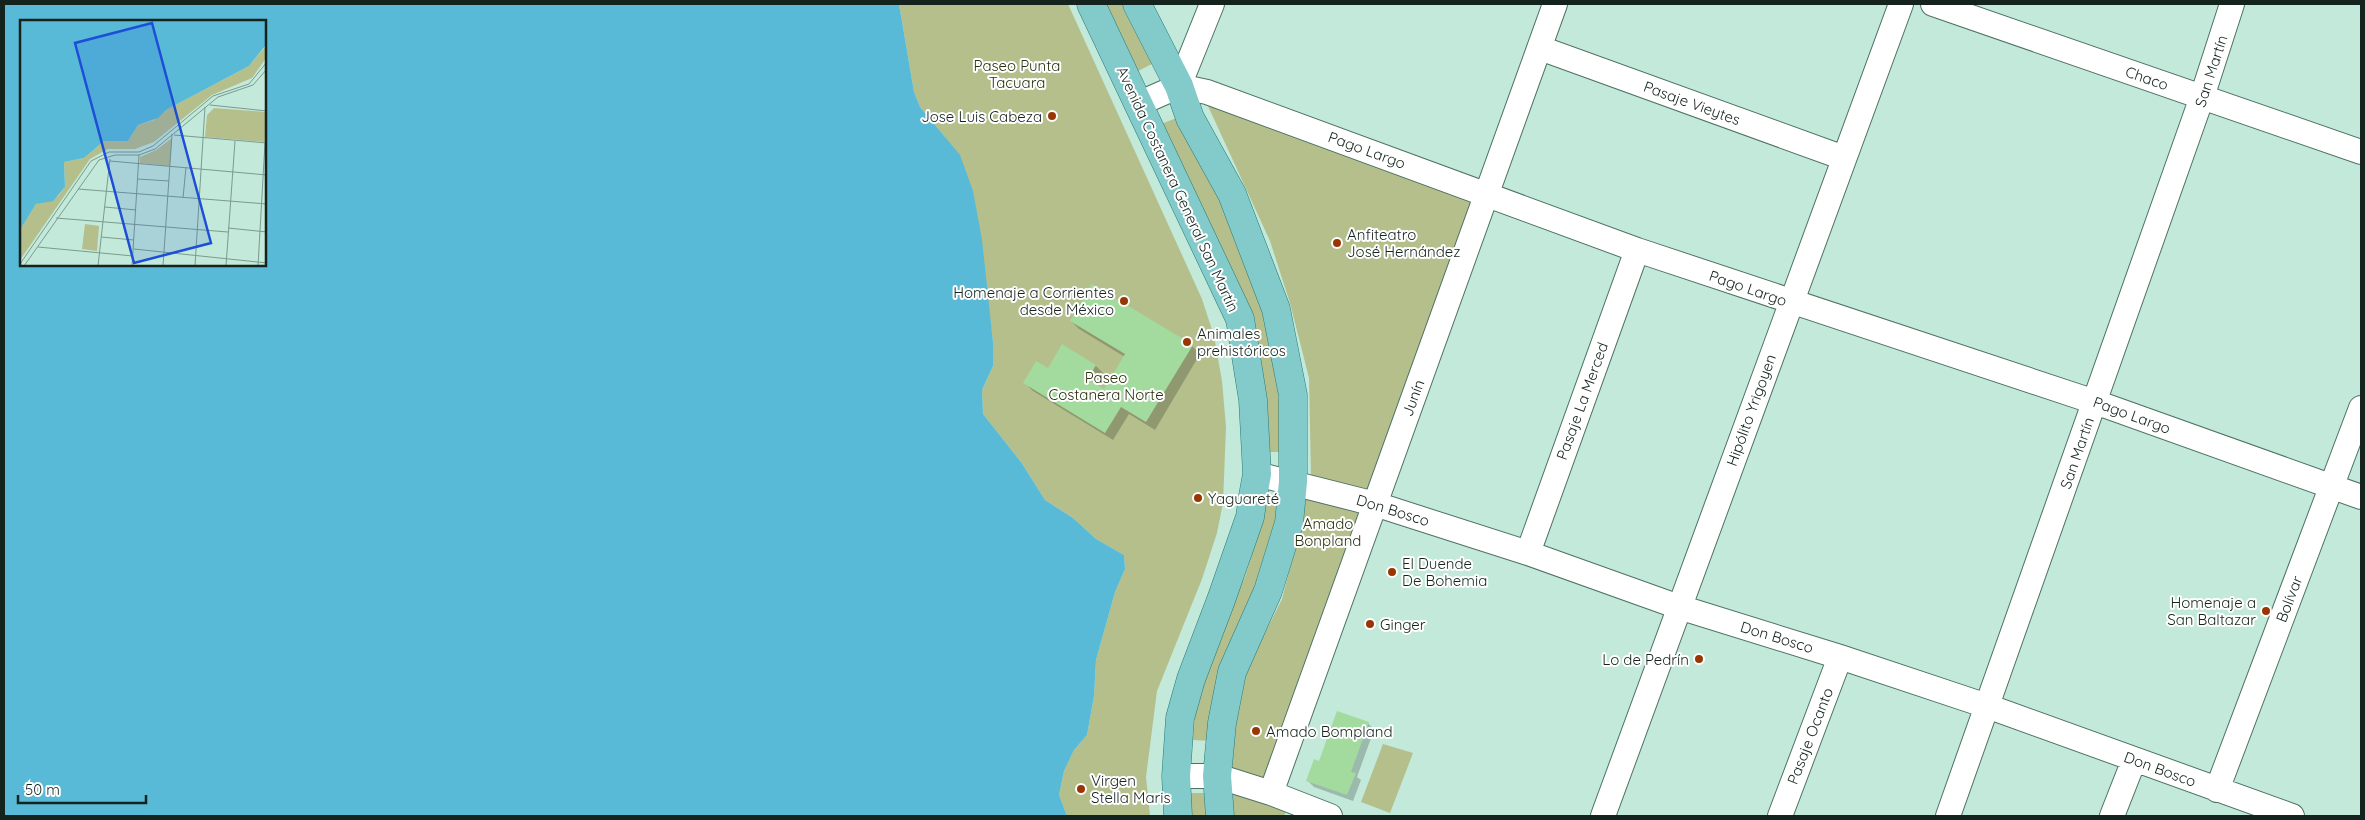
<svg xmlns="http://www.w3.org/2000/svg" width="2365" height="820" font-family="Quicksand,sans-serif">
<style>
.green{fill:#b5bf8c}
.water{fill:#58bad6;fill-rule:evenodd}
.shadow{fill:#0003}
.building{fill:#a3da9e}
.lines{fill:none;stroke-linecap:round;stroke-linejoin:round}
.minor-casing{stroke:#4e7264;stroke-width:26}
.major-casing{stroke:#277a77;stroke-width:29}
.minor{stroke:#fff;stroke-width:24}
.major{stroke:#83cbcb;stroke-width:28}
.poi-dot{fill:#9a3504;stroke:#fff;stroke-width:2}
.labels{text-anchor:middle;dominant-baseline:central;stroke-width:4;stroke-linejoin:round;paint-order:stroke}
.park-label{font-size:15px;fill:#2b300f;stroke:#fff}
.street-label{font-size:15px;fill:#14231d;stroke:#fff}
.poi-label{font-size:15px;fill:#14231d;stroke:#fff;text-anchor:start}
.inset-road{fill:none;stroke:#7c9a8e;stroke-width:1}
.view{fill:#1d4ed8;fill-opacity:0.15;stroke:#1d4ed8;stroke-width:2.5}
.inset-edge{fill:none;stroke:#14231d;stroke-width:2.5}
</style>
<rect width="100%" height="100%" fill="#c2e9d9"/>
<path class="green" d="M899,4H1068L1202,299L1214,336L1222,381L1226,427L1223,503L1217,533L1202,579L1157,691L1146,777L1150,816H1067L1059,795L1064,771L1074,750L1087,735L1094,696L1096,660L1115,592L1125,569L1124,555L1096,539L1073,518L1045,500L1021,462L983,414L982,390L993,366V342L989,311L945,137L920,107L914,92Z
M1105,4H1127L1154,63L1136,72Z
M1215,99L1480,198L1374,496L1311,475L1309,378L1290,303L1270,241L1208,106Z
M1179,117C1212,186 1254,260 1270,335C1278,374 1280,413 1282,452H1264L1259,391L1161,124Z
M1259,493L1278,496L1277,529L1212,741L1193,740L1196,702L1218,632L1245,577L1259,532Z
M1304,494L1367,512L1266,786L1222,771L1227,734L1247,669L1282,599L1294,553Z
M1383,744L1413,753L1390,813L1361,802Z
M1236,789L1287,809L1284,816H1231L1229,796Z
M1187,793H1209L1212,816H1190Z"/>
<path class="water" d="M4,4H899L914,92L920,107L960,155L973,191L982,240L993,342V366L982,390L983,414L1021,462L1045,500L1073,518L1096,539L1124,555L1125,569L1115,592L1096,660L1094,696L1087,735L1074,750L1064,771L1059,795L1067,816H4ZM21,21H265V265H21Z"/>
<path class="shadow" d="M1071,321L1192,346L1200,354L1155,430L1129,414L1113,440L1033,391L1024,382L1048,369L1096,366L1104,374L1096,386L1104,391L1125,357L1079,329Z
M1368,723L1374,730L1357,777L1361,780L1353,801L1314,787L1308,781L1320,762Z"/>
<path class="building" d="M1092,284L1193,345L1146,422L1121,407L1105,433L1023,383L1036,361L1048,368L1062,344L1096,365L1088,379L1104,389L1125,354L1070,321Z
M1337,711L1369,722L1351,772L1356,773L1347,795L1306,781L1314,759L1319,761Z"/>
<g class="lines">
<g class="minor-casing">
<path id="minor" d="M1933,4L2361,152
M1540,48L1844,158
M1179,86L1212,4
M1138,104L1179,86L1207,92L1637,250L2095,402L2361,497
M1257,474L1375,504L1528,553L1679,607L1840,657L1987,706L2292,816
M1528,553L1637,250
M1176,776H1217L1271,793L1330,816
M2217,790L2361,408
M1271,793L1555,4
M1603,816L1901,4
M1780,816L1840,657
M1948,816L2202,97L2232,4
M2112,816L2134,760"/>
</g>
<g class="major-casing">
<path id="major" d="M1091,4L1240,319L1253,400L1257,474L1253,496L1250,517L1221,600L1191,679L1180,718L1176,776L1178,816
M1137,4L1179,86L1190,118L1232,194L1276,309L1293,395V482L1289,523L1268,591L1232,672L1222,723L1217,776L1220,816"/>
</g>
<use href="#minor" class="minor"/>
<use href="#major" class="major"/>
</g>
<g class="poi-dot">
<circle cx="1052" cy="116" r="5"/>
<circle cx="1337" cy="243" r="5"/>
<circle cx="1124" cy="301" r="5"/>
<circle cx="1187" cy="342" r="5"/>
<circle cx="1198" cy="498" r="5"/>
<circle cx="1392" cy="572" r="5"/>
<circle cx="2266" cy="611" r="5"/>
<circle cx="1370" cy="624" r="5"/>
<circle cx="1699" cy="659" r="5"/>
<circle cx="1256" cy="731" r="5"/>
<circle cx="1081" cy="789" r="5"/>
</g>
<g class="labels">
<g class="park-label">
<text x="1017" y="65">Paseo Punta<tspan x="1017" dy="17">Tacuara</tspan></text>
<text x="1106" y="377">Paseo<tspan x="1106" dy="17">Costanera Norte</tspan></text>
<text x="1328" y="523">Amado<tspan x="1328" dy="17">Bonpland</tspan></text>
</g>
<g class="street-label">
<text transform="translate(2211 71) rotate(-72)">San Martín</text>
<text transform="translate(2147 78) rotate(19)">Chaco</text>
<text transform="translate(1692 103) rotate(20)">Pasaje Vieytes</text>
<text transform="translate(1367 150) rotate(20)">Pago Largo</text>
<text transform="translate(1178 189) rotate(65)">Avenida Costanera General San Martín</text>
<text transform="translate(1748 288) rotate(19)">Pago Largo</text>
<text transform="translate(1413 398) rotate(-70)">Junín</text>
<text transform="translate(1582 401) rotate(-70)">Pasaje La Merced</text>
<text transform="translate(1751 410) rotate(-70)">Hipólito Yrigoyen</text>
<text transform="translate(2132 415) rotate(20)">Pago Largo</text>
<text transform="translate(2077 453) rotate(-71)">San Martín</text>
<text transform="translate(1393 510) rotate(17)">Don Bosco</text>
<text transform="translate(2289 599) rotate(-69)">Bolívar</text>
<text transform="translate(1777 637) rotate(17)">Don Bosco</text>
<text transform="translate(1810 736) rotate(-69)">Pasaje Ocanto</text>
<text transform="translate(2160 769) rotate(20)">Don Bosco</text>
</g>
<g class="poi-label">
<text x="1042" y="116" text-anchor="end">Jose Luis Cabeza</text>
<text x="1347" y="234">Anfiteatro<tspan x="1347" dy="17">José Hernández</tspan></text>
<text x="1114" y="292" text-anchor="end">Homenaje a Corrientes<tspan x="1114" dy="17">desde México</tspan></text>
<text x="1197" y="333">Animales<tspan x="1197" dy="17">prehistóricos</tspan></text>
<text x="1208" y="498">Yaguareté</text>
<text x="1402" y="563">El Duende<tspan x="1402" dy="17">De Bohemia</tspan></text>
<text x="2256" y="602" text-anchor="end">Homenaje a<tspan x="2256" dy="17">San Baltazar</tspan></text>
<text x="1380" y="624">Ginger</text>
<text x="1689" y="659" text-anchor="end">Lo de Pedrín</text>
<text x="1266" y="731">Amado Bompland</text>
<text x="1091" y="780">Virgen<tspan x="1091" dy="17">Stella Maris</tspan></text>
</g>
</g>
<g transform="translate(20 20)">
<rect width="246" height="246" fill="#c2e9d9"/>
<path d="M246,26V38L232,58L192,75L134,122L115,129H88L70,139L0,240V210L16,184L38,176L45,167L44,142L64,138L84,121H108L118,105L134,100L146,90L216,53L229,46ZM194,88L246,92V122L185,117L187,95ZM152,118L150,146L120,143V137L136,130ZM65,204L79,206L77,231L62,229Z" fill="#b5bf8c"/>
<path d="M0,1H246V25L229,46L146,90L138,98L118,105L108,121H84L64,138L44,142L45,167L33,181L16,184L0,210Z" fill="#58bad6"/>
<path class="inset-road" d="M190,85L247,91M154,115L247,123M90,141L247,155M118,159L149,161M58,169L247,184M163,178L166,147M85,187L116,190M36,198L208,212M208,208L247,212M81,217L114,220M18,227L113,236M114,229L247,243M0,244L71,141L89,132H119L133,126L193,76L229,64L247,42M4,246L79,140L95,135H119L135,129L198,77L233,65L247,49M78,246L90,139M112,246L119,135M143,246L152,114M175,246L185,87M206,246L215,121M238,246L245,123"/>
<path class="view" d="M132,3L191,223L114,243L55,23Z"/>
<rect width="246" height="246" class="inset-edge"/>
</g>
<rect width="2365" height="820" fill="none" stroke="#14231d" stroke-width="10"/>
<path d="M18 795v8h128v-8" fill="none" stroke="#14231d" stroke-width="2.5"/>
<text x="25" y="795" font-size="15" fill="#14231d" stroke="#ffffff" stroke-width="4" paint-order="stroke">50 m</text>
</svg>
